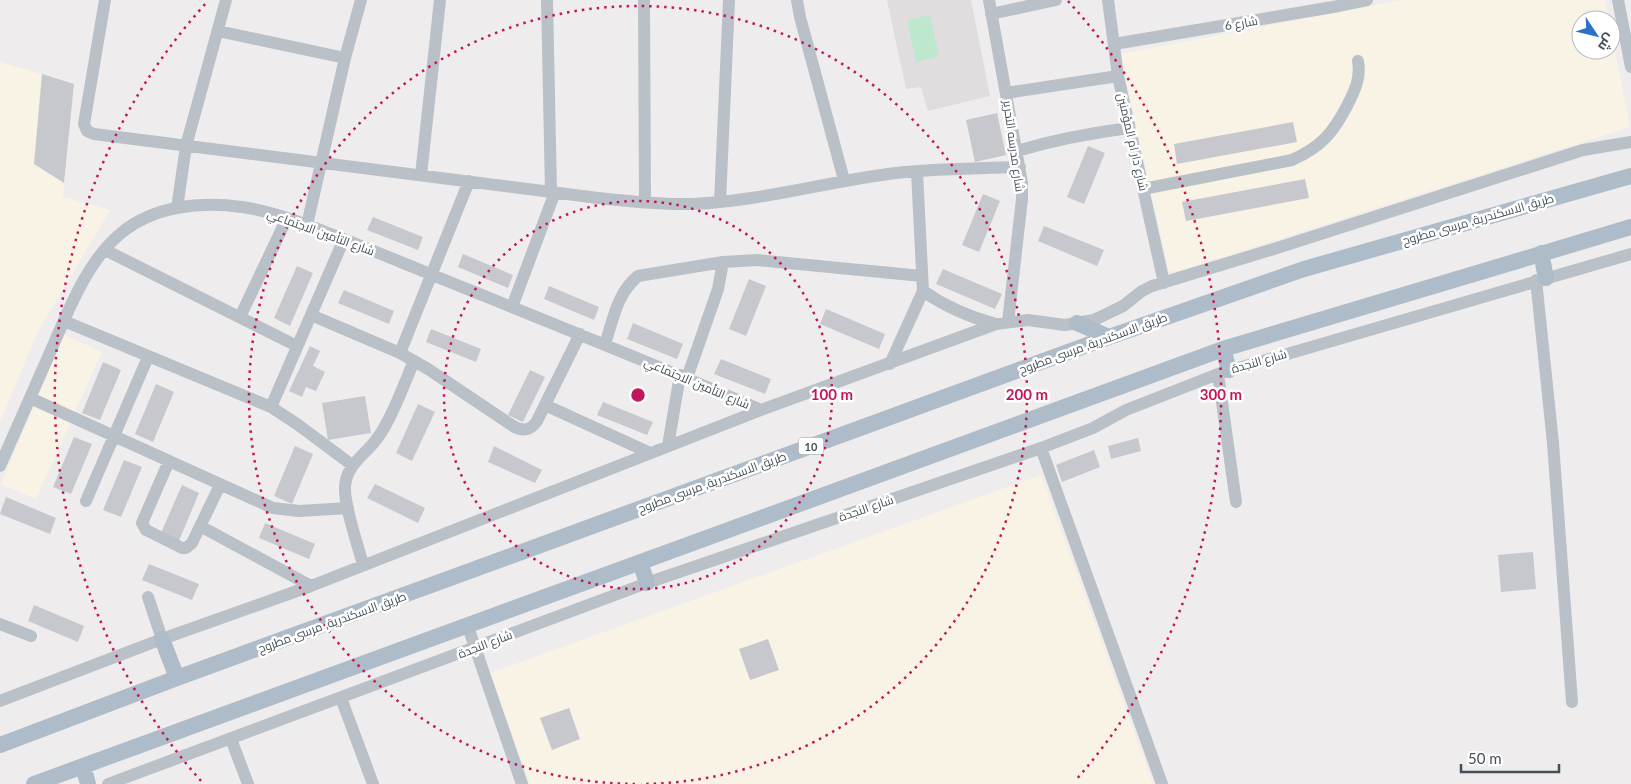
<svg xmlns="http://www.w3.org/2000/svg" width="1631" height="784" font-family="Lato,Cairo,sans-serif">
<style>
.commercial{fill:#f9f3e6}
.education{fill:#dfdddd}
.green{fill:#bee8ce}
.building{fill:#c7c8ce}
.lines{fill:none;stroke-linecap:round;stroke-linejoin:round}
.minor{stroke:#b9c0c7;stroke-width:12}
.major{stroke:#aebbc8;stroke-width:16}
.ring{fill:none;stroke:#c2185b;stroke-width:2.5;stroke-dasharray:2.5 5}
.labels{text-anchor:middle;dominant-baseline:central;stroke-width:5;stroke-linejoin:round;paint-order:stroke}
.shield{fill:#fff;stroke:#7e8489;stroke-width:1}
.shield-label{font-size:11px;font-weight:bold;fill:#464f57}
.street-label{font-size:12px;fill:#464f57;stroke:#fff}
.centre{fill:#c2185b;stroke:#fff;stroke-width:2.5}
.ring-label{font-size:15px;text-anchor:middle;font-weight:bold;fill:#c2185b;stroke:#fff;stroke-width:5;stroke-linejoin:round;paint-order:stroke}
</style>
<rect width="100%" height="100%" fill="#eeecec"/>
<path class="commercial" d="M1402,0H1605L1609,20H1581V50H1611V31L1630,127L1182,270L1169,272L1120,54Z
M0,62L74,84L63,197L110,210L37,333L0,422Z
M64,335L102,352L36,499L1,484Z
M1041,475L1153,784H530L490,673Z"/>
<path class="education" d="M887,0H971L990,96L928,111L921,87L906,89Z"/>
<path class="green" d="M930,15L939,56L916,62L907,20Z"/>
<path class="building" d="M42,74L74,84L64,183L34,164Z
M997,113L1006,155L975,162L966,120Z
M1293,122L1297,142L1177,164L1174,144Z
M1088,146L1105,153L1084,204L1067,197Z
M1305,179L1309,198L1186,221L1182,202Z
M983,194L1000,201L979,252L962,245Z
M373,217L423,237L418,250L367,230Z
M1044,226L1104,250L1097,266L1038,241Z
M463,254L513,275L508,288L458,267Z
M297,266L313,273L290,326L274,318Z
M943,269L1002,294L995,309L936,284Z
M749,279L766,286L746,336L729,329Z
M549,286L599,307L594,320L544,299Z
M344,290L394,311L389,324L338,303Z
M826,309L885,334L879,349L820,324Z
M633,323L683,344L677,359L627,339Z
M431,329L481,349L476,362L426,342Z
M310,346L320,351L313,366L325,372L316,391L306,387L302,397L289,391Z
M721,359L771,379L765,394L714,374Z
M103,362L121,370L100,420L82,413Z
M530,370L545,377L523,422L508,415Z
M156,384L174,392L153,442L135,434Z
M365,396L371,433L328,440L322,403Z
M603,402L653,422L647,435L597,415Z
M418,404L435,412L412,461L396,453Z
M74,437L92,444L71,494L53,487Z
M1138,438L1141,451L1111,459L1108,446Z
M295,446L313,454L292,504L274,496Z
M494,446L542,470L535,483L488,462Z
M1094,450L1100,467L1062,482L1056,465Z
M124,460L142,467L121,517L103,510Z
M375,484L425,508L418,523L367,498Z
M182,485L199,493L178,543L160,535Z
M6,497L56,518L50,534L0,514Z
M265,523L315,544L309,559L259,538Z
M1533,552L1536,589L1501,592L1498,555Z
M149,564L199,584L192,600L142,580Z
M34,605L84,626L78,642L28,621Z
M768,639L779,670L750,680L739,649Z
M569,708L580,739L552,750L540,718Z"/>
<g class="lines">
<path class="minor" d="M105,0L84,124L87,131L94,134L598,198C630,201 661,205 693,204C759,201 823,183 888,174C931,168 976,169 1020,167
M547,0L551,192
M644,0L645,202
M797,0L800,17L844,180
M989,0L1022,183V199L1008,322
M1108,0L1118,76L1164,283
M1618,0L1631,67
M991,14L1056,0
M218,31L345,58
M1114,44L1333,7L1367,0
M1006,93L1118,76
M1017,151C1054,140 1090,133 1129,128
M421,175L440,0
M1143,189L1292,160C1321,147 1333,133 1347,106C1355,90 1361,78 1358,61
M720,202L729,0
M177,208L186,146L226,0
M307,225L345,58L361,0
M105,250L297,346
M1536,280L1553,443L1572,702
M923,291C946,307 969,317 996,324
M512,307L555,192
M311,315L400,353L428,369L513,426C523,432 531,430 537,421L580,334
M240,317L287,218
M64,321L271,407L297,424L352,465
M605,344C613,320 617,293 638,276L723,262L757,260L922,276
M400,353L469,181
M890,364L923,291L917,172
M1218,374L1236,502
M687,378L718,289L723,262
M30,398L273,508L299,511L348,508
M545,405L650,453
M271,407L344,239
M668,446L680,375
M1041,448L1162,784
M169,461L142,523L146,530L182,548H186L192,543L220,485
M0,466C16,430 32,393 48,357C66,317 85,263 120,234C153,206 200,201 242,207C271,211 301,222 328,233C362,246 396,260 430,274C541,319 651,363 761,410
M86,501L148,357
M200,526L311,586
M363,565C358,545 344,506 345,487C346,465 364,456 376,440C391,421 404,384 414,361
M148,597L162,639
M0,624L31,636
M467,624L522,784
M341,698L373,784
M0,701L162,639L311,586L761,410L996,324L1028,320L1065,325L1094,320L1123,306L1142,291L1152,286L1277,248L1583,150L1631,142
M231,739L248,784
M108,784L647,583L1041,448L1093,428L1126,410L1218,374L1631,254"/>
<path class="major" d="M1541,253L1546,278
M1077,323L1109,337
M1223,349L1229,370
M640,562L647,583
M162,639L177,678
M0,745L177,678L1109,337L1304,269L1631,176
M83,766L88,784
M34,784L1223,349L1631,227"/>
</g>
<g class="ring">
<circle cx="638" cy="395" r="194"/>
<path d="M635 784A389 389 0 1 1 641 784"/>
<path d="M201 781A583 583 0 0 1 208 1M1068 1A583 583 0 0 1 1075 781"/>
</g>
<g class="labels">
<rect class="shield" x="798.5" y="437.5" width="25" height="17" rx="4"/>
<g class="shield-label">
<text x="811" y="446">10</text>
</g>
<g class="street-label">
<text transform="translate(1241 23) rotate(-10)">شارع 6</text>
<text transform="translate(1133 142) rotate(77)">شارع دار ام المؤمنين</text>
<text transform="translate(1014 146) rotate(82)">شارع مدرسه التحرير</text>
<text transform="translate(1478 219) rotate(-16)">طريق الاسكندرية, مرسى مطروح</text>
<text transform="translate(321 232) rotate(20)">شارع التأمين الاجتماعي</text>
<text transform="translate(1093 343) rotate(-20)">طريق الاسكندرية, مرسى مطروح</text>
<text transform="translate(1259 361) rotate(-16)">شارع النجدة</text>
<text transform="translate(697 383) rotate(23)">شارع التأمين الاجتماعي</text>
<text transform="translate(712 482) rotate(-20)">طريق الاسكندرية, مرسى مطروح</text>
<text transform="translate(866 508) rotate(-19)">شارع النجدة</text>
<text transform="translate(332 622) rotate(-20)">طريق الاسكندرية, مرسى مطروح</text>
<text transform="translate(485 644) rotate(-21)">شارع النجدة</text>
</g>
</g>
<circle cx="638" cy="395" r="8" class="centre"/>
<g class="ring-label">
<text x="832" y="400">100 m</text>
<text x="1027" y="400">200 m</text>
<text x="1221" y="400">300 m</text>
</g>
<g transform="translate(1596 35) rotate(125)"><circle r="24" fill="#ffffff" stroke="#b5b9bc"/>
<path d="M0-4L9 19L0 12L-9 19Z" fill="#2d70c8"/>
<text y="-8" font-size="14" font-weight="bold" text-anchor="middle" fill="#464f57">ش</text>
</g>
<path d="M1461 764v8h98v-8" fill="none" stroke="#464f57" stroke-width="2.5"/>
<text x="1468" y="764" font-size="15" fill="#464f57" stroke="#ffffff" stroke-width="4" paint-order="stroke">50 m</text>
</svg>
